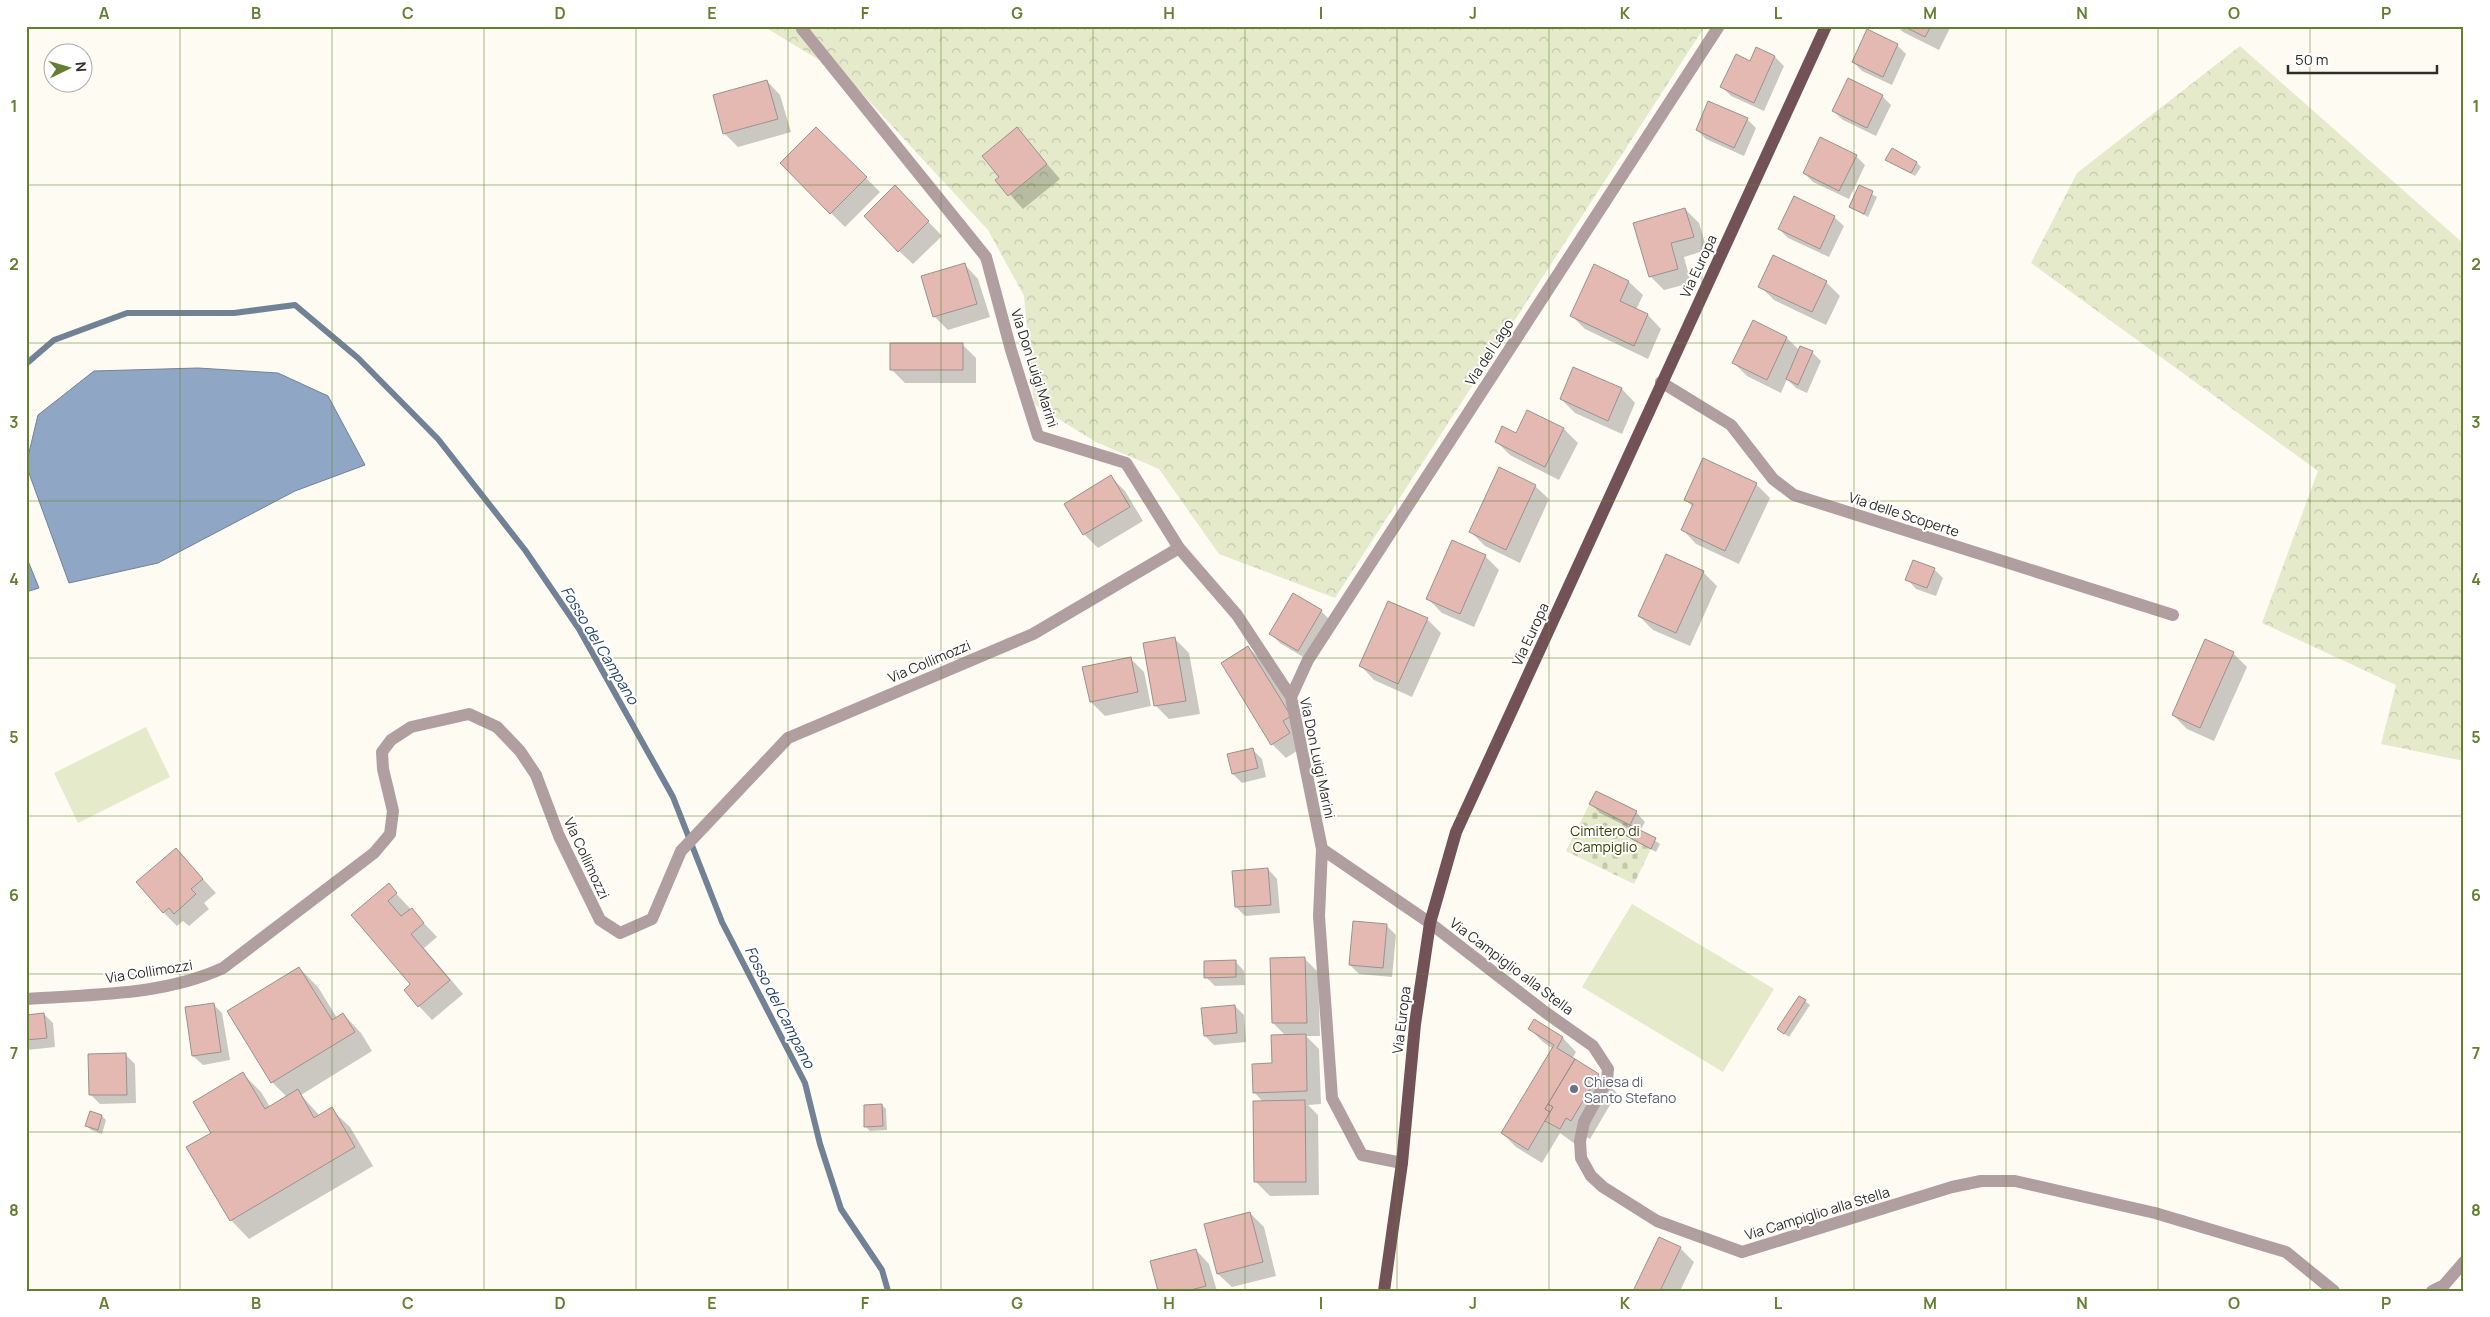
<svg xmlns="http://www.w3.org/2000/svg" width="2490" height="1317" font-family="Manrope,sans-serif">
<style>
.grass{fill:#e4eaca}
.forest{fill:url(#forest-crowns)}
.cemetery{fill:url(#cemetery-stones)}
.water{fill:#8fa7c4;stroke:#728296}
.shadow{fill:#0003}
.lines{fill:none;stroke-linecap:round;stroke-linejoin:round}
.stream{stroke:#728296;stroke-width:6}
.building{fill:#e3b9b2;stroke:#9b9190}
.minor{stroke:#b19ea0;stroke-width:12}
.major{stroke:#725257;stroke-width:12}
.grid{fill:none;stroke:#657f32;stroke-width:1;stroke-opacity:0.55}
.worship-dot{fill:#6b7280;stroke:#fff;stroke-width:2}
.labels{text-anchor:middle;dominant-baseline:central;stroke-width:4;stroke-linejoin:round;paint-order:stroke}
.street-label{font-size:14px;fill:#2f2d2a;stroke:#fff}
.park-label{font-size:14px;fill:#3a4000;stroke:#fff}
.worship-label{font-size:14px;fill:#5b616d;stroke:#fff;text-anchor:start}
.water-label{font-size:15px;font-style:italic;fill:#21436c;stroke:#fff}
.neatline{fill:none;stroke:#657f32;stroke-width:2}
.grid-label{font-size:16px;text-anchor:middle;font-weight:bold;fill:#657f32}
</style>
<defs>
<pattern id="forest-crowns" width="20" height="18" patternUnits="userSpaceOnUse" patternTransform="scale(1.25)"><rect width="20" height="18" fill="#e4eaca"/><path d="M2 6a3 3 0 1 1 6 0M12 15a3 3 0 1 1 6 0" fill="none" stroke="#c4c9ae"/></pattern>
<pattern id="cemetery-stones" width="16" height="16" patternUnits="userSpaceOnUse" patternTransform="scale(1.25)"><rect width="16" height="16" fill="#e4eaca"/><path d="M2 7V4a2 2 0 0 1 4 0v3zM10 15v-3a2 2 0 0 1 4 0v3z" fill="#c4c9ae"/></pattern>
</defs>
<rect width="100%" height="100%" fill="#fefbf2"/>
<path class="grass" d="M146,727L170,777L78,823L54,773Z
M1632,904L1774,989L1723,1072L1582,987Z"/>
<path class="forest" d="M763,26H1705L1335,598L1219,554L1159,469L1096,442L1034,404L1024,296L988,230L847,77Z
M2240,46L2464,244V761L2381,744L2396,685L2262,623L2318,471L2031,263L2077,173Z"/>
<path class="cemetery" d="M1596,791L1637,811L1630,825L1656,838L1634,884L1566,851Z"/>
<path class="water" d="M198,368L278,373L328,396L365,465L295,491L158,563L69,583L26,465L38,415L94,371Z
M26,556L39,588L26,592Z"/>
<path class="shadow" d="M1897,26H1951L1939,50L1903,32Z
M1897,45L1906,54L1892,85L1862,71L1853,62Z
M1775,57L1784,66L1764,111L1731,96L1722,87Z
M767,81L780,95L791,132L738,147L724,133Z
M1882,96L1891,105L1876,136L1843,120L1833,111Z
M1747,119L1756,128L1744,156L1706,139L1697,130Z
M816,128L880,192L845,227L781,163Z
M1017,129L1060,179L1023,209L997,180L1001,177Z
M1856,156L1865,165L1849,199L1813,182L1804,173Z
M1887,160L1917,163L1921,167L1915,176Z
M1859,187L1877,197L1868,217L1850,207Z
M1794,198L1834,217L1844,226L1829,257L1788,238L1779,229Z
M909,201L942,236L913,264L899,251Z
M1685,209L1699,223L1707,250L1684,257L1691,283L1664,290L1650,276Z
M965,265L978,279L990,317L948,330L934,316Z
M1629,282L1643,295L1636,310L1648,315L1661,329L1648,359L1585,329L1571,315Z
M1826,282L1840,296L1826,325L1774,300L1760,286Z
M1753,322L1787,338L1800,351L1812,352L1821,361L1807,393L1796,388L1787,379L1781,393L1747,376L1733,362Z
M962,344L976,358V383H905L891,369Z
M1574,369L1622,389L1635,403L1622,434L1575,413L1561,399Z
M1528,411L1564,429L1578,443L1559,480L1510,455L1496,441L1516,434Z
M1111,477L1125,491L1143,521L1098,548L1084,534Z
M1756,484L1770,498L1739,564L1696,544L1683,530L1693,507L1686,500Z
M1535,486L1549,499L1520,563L1485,546L1471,532Z
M1485,556L1499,570L1474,627L1442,613L1428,599Z
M1934,569L1943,578L1936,596L1916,589L1907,579Z
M1703,572L1717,586L1690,646L1653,630L1639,616Z
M1321,611L1330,620L1308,660L1280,643L1271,634Z
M1427,619L1441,633L1412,697L1374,680L1361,666Z
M1175,639L1189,653L1200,714L1169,719L1156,706Z
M1248,647L1262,661L1304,730L1303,747L1286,758L1272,744Z
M2233,653L2247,667L2214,741L2187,729L2173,715Z
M1130,658L1144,672L1151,706L1105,716L1091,702Z
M1253,750L1262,759L1266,777L1242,783L1233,774Z
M1591,804L1636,812L1645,822L1640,831L1660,844L1656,852L1631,839L1626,835L1630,828L1600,813Z
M176,850L216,893L204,903L209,909L189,926L183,921L177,926L163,912Z
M1268,869L1277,879L1280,913L1245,916L1236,907Z
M388,885L437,937L424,948L463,994L432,1020L419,1006L412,985L353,915Z
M1387,926L1396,935L1392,977L1359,974L1350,965Z
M1304,958L1318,972L1320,1036H1306L1319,1049L1321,1104L1308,1105L1318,1115L1319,1195L1270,1196L1256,1182L1263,1102L1254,1092L1273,1064L1286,1036L1273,1023Z
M1235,961L1244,971L1245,985L1215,986L1206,977Z
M299,968L318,987L337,1018L343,1014L361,1033L372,1051L301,1095L320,1116L331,1109L350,1127L373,1166L249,1239L231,1220L212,1133L243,1074L261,1092L270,1107L287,1097L272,1082L229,1011Z
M1799,997L1810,1005L1789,1037L1783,1033Z
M213,1004L222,1013L230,1060L203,1065L193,1056Z
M1235,1006L1244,1015L1246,1042L1214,1045L1205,1036Z
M44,1014L53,1023L55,1047L27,1050L26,1016Z
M1534,1020L1563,1038L1576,1052L1572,1059L1598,1075L1617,1093L1590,1139L1585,1136L1579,1147L1560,1133L1542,1163L1516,1147L1502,1133L1553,1049L1543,1042L1529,1028Z
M126,1055L135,1064L136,1103L100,1104L91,1095Z
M882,1105L886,1109L887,1130L870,1131L865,1126Z
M91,1113L102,1116L106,1120L102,1134L91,1130L87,1126Z
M1250,1213L1264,1227L1276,1276L1232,1287L1218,1274Z
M1680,1248L1694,1262L1680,1291H1634Z
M1196,1250L1209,1264L1217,1291H1159Z"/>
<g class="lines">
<path class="stream" d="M26,364L54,340L127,313H234L295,305L358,358L438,439L525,550L579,629L673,797L722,922L805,1083L820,1144L841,1209L882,1270L888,1291"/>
</g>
<path class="building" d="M1903,26H1931L1925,37Z
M1867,29L1898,44L1883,77L1852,62Z
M1756,47L1775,56L1754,103L1720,87L1736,54L1750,61Z
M1848,78L1883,95L1867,128L1832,111Z
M767,80L778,119L723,134L713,95Z
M1708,101L1748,118L1734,148L1696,130Z
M816,127L867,177L830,214L780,163Z
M1017,127L1047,164L1008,196L995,180L999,177L982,156Z
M1820,137L1857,155L1839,191L1803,173Z
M1892,148L1917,162L1911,173L1885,160Z
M895,185L929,221L898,252L864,216Z
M1859,185L1873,191L1864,214L1849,207Z
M1794,196L1835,216L1820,249L1778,229Z
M1685,208L1694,237L1671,243L1678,269L1649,277L1633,223Z
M1773,255L1827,281L1812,312L1758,287Z
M965,263L977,304L933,317L921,276Z
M1594,264L1629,281L1620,301L1648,314L1634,346L1570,316Z
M1753,320L1787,337L1767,380L1732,363Z
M890,343H963V370H890Z
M1800,346L1813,351L1798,385L1786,379Z
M1573,367L1622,388L1608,421L1560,399Z
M1527,410L1564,428L1545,467L1495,442L1502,426L1516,433Z
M1703,458L1757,483L1725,551L1681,530L1693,504L1684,500Z
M1499,467L1536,485L1506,550L1469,532Z
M1111,475L1130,507L1083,535L1064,504Z
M1452,540L1486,555L1460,614L1426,599Z
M1666,554L1704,571L1676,633L1638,616Z
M1913,560L1935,568L1927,588L1905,580Z
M1293,593L1322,610L1298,651L1269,634Z
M1388,601L1428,618L1398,684L1359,666Z
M1175,637L1186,701L1154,706L1143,643Z
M2205,639L2234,652L2200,728L2172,715Z
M1248,646L1291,716L1283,721L1290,733L1271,745L1221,663Z
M1131,657L1138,692L1090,702L1082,667Z
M1253,748L1258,768L1232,774L1227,754Z
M1596,791L1637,811L1630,825L1589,804Z
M1630,825L1656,838L1651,849L1625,835Z
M176,848L203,879L191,889L196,894L174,914L169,908L163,913L136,882Z
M1268,868L1271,905L1235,907L1232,871Z
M389,883L397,893L388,901L401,916L412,908L424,923L411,934L450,980L418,1007L404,990L410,984L351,915Z
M1353,921L1387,924L1383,968L1349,965Z
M1305,957L1307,1023H1272L1270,958Z
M1236,960V977L1204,978V961Z
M299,967L332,1020L343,1013L355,1032L271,1083L227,1011Z
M1799,996L1806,1000L1784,1034L1777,1029Z
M214,1003L221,1052L192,1056L185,1007Z
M1235,1005L1237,1033L1204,1036L1201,1008Z
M44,1013L47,1038L26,1040V1015Z
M1534,1019L1563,1037L1557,1048L1575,1059L1545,1109L1550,1112L1528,1150L1501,1133L1554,1045L1528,1029Z
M1306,1034L1307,1091L1253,1093L1252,1064L1272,1063L1271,1035Z
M126,1053L127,1095H89L88,1054Z
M1575,1059L1599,1074L1571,1121L1566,1118L1560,1129L1545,1121L1553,1107L1548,1104Z
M243,1072L265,1109L298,1089L314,1118L332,1107L355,1147L230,1221L186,1147L211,1133L193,1102Z
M1305,1100L1306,1182H1254L1253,1101Z
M882,1104L883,1126L864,1127V1105Z
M1548,1104L1553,1107L1550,1112L1545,1109Z
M90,1111L102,1115L98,1130L85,1126Z
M1250,1212L1263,1262L1217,1274L1204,1224Z
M1659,1237L1681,1247L1660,1291H1633Z
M1196,1249L1206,1286L1187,1291H1158L1150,1261Z"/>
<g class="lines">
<path class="minor" d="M802,29L986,257L1011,350L1038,436L1126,463L1179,548L1237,615L1291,697L1322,849L1319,916L1332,1098L1362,1155L1402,1163
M1661,382L1731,425L1773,479L1794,495L2173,615
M1291,697L1308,660L1719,26
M1322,849L1430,923L1545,1012L1593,1046L1608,1069L1607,1080L1584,1122L1580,1141L1581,1158L1591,1176L1603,1187L1657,1221L1742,1252L1952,1187L1981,1181H2015L2155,1213L2286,1252L2334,1291
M26,999C92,994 162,996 223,968L374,853L390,834L393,811L383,769L382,752L391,740L411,727L469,714L497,727L520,751L536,775L559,836L600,920L620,933L652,919L681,851L788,738L1033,634L1179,548
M2432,1291L2444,1285L2464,1262"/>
<path class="major" d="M1384,1291L1402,1163L1415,1024L1430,923L1456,832L1826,26"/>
</g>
<path class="grid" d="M180,26V1291M332,26V1291M484,26V1291M636,26V1291M788,26V1291M941,26V1291M1093,26V1291M1245,26V1291M1397,26V1291M1549,26V1291M1702,26V1291M1854,26V1291M2006,26V1291M2158,26V1291M2310,26V1291M26,185H2464M26,343H2464M26,501H2464M26,658H2464M26,816H2464M26,974H2464M26,1132H2464"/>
<circle class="worship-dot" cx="1574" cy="1089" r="5"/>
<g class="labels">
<g class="street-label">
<text transform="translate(1698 266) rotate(-65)">Via Europa</text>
<text transform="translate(1489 352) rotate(-57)">Via del Lago</text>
<text transform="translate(1035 368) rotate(72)">Via Don Luigi Marini</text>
<text transform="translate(1904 514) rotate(18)">Via delle Scoperte</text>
<text transform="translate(1530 634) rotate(-65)">Via Europa</text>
<text transform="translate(929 661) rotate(-23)">Via Collimozzi</text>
<text transform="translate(1318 758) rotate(78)">Via Don Luigi Marini</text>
<text transform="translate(587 858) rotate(65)">Via Collimozzi</text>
<text transform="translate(1512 966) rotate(37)">Via Campiglio alla Stella</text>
<text transform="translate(149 971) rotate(-9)">Via Collimozzi</text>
<text transform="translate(1401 1020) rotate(-83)">Via Europa</text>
<text transform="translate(1817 1213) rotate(-17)">Via Campiglio alla Stella</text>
</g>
<g class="park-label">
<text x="1605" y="830">Cimitero di<tspan x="1605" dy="16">Campiglio</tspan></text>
</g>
<g class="worship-label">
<text x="1584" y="1081">Chiesa di<tspan x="1584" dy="16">Santo Stefano</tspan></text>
</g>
<g class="water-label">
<text transform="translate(600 645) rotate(59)">Fosso del Campano</text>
<text transform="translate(780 1007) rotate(63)">Fosso del Campano</text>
</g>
</g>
<rect width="2490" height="1317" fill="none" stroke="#ffffff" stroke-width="55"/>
<g transform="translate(68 68) rotate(85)"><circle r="24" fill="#ffffff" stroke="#acabaa"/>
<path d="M0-4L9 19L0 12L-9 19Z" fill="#657f32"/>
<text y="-8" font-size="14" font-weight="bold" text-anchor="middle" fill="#2f2d2a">N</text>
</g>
<path d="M2288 65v8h149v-8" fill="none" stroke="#2f2d2a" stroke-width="2.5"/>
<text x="2295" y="65" font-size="15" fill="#2f2d2a" stroke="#ffffff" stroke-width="4" paint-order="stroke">50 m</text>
<rect x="28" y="28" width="2434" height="1262" class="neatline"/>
<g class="grid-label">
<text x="104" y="19">A</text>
<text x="256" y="19">B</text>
<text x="408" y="19">C</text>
<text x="560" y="19">D</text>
<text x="712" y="19">E</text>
<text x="865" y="19">F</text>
<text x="1017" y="19">G</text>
<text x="1169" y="19">H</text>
<text x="1321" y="19">I</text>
<text x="1473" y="19">J</text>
<text x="1625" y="19">K</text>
<text x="1778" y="19">L</text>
<text x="1930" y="19">M</text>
<text x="2082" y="19">N</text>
<text x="2234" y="19">O</text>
<text x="2386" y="19">P</text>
<text x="14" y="112">1</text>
<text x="2476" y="112">1</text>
<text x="14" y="270">2</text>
<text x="2476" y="270">2</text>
<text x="14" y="428">3</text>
<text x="2476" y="428">3</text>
<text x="14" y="585">4</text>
<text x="2476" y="585">4</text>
<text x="14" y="743">5</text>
<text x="2476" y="743">5</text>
<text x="14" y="901">6</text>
<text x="2476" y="901">6</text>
<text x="14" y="1059">7</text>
<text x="2476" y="1059">7</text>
<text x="14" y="1216">8</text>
<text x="2476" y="1216">8</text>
<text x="104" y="1309">A</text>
<text x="256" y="1309">B</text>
<text x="408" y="1309">C</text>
<text x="560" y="1309">D</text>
<text x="712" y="1309">E</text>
<text x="865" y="1309">F</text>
<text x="1017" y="1309">G</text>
<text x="1169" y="1309">H</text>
<text x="1321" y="1309">I</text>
<text x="1473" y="1309">J</text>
<text x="1625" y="1309">K</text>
<text x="1778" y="1309">L</text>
<text x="1930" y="1309">M</text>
<text x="2082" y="1309">N</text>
<text x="2234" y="1309">O</text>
<text x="2386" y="1309">P</text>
</g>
</svg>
